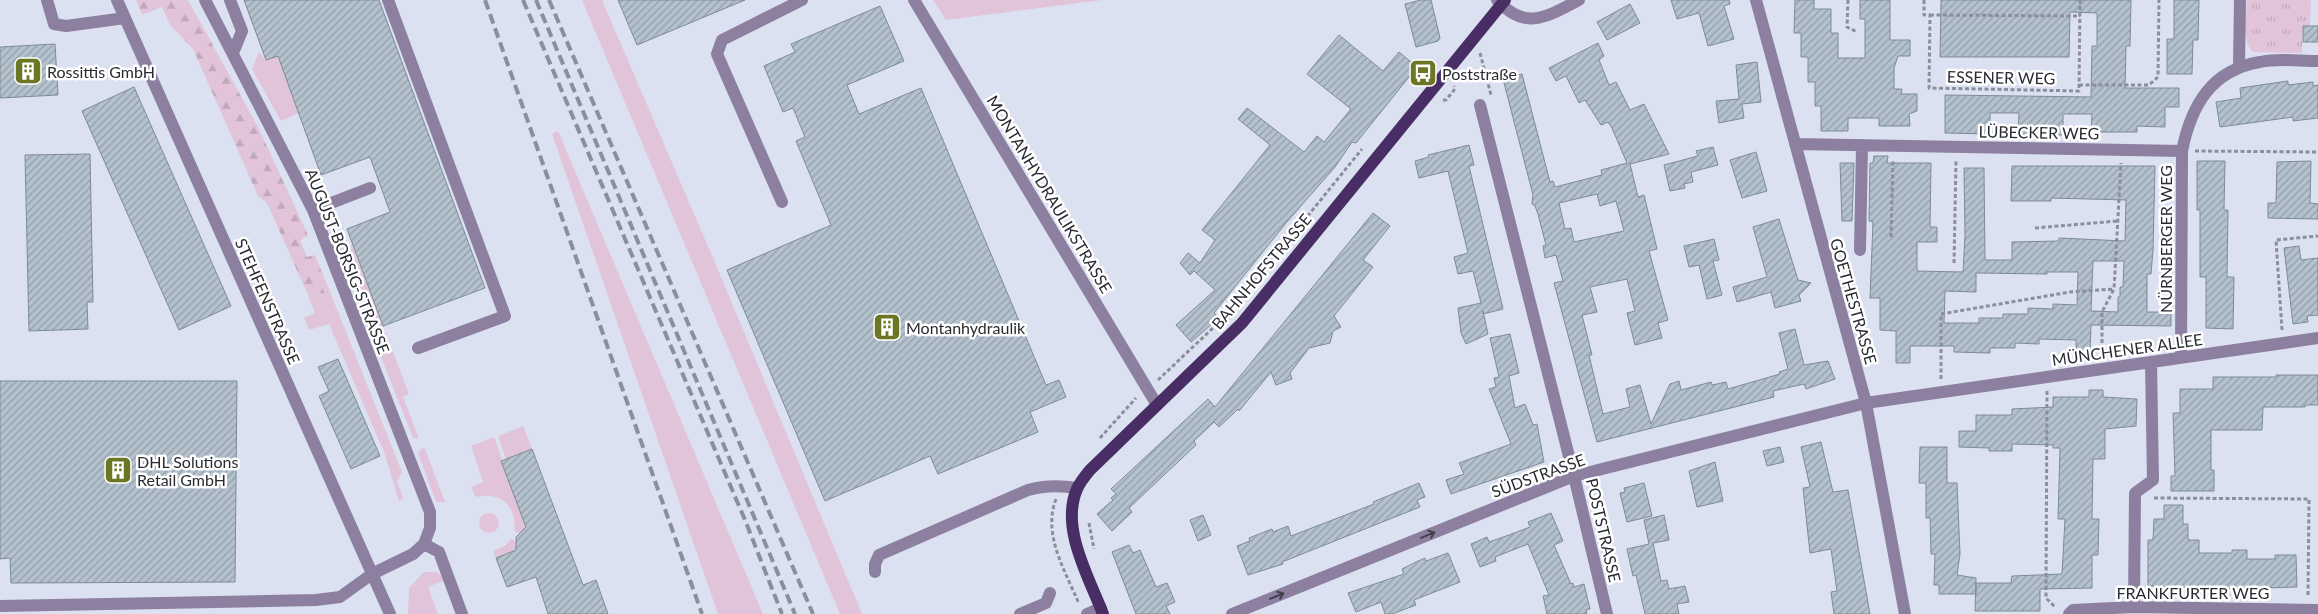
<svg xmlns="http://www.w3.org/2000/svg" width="2318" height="614" font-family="Lato,sans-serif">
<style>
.grass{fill:#e1c3da}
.forest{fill:url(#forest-firs)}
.park{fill:url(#park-tufts)}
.building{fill:url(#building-hatch);stroke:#7d8b96;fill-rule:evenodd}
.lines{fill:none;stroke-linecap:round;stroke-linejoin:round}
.path{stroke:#8b8f9a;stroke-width:3;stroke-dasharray:4 2.5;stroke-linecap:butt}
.minor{stroke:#8c7f9f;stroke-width:12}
.major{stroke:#482e65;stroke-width:12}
.rail{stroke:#8b8f9a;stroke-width:4;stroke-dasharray:10 5;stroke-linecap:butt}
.oneway{stroke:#42404c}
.labels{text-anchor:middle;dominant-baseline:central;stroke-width:5;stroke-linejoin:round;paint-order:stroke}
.poi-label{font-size:16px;fill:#292b31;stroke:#fff;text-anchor:start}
.street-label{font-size:16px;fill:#292b31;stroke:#fff}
</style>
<defs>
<pattern id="forest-firs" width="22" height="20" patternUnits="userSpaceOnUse" patternTransform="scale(1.25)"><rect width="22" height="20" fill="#e1c3da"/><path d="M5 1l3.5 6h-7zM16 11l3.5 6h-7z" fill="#c1a8bc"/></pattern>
<pattern id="park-tufts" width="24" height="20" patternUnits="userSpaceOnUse" patternTransform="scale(1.25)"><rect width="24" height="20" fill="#e1c3da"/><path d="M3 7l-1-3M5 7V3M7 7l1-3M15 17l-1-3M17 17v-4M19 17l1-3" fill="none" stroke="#c1a8bc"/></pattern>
<pattern id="building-hatch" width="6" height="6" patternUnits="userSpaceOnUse" patternTransform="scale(1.25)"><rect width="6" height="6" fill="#b4c2ce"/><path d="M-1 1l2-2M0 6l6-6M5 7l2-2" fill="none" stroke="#929ea8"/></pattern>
</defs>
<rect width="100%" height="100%" fill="#dce1f1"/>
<path class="grass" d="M582,0H602L716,265L862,614H840Z
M933,0H1102L946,20Z
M259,52L266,60L278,56L299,113L281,121L252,69Z
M558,131L763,614H718L552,134Z
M330,217L342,249L352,245L409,394L403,397L419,439L413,438L327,221Z
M328,287L402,472L397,481L403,498L399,501L384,452L329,324L309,330L304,318L315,313L308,295L324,293Z
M523,426L532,449L506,459L498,436Z
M494,437L527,529L519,533L514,531C517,515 508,497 490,496C485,495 480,498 475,496L471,487L483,482L471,446Z
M422,448L425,449L445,502H436L418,453Z
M479 523a10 10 0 1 1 20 0a10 10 0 1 1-20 0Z
M511,539L515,541L517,550L496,558L493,551L506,545Z
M424,572H437L445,580L428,587L438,614H408L409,588Z"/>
<path class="forest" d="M136,0H188L259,129L308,235L300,241L307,257L315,255L328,287L324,293L308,295L267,203L258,196L193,49L170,25L162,7L142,15Z"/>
<path class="park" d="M2247,0H2311L2310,26H2303L2302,53L2253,52C2241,39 2246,17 2247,0Z"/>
<path class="building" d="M244,0H379L485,288L383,326L347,229L390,212L370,157L321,175L278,56L266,60Z
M618,0H745L637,45Z
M1421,0H1431L1440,38L1438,41L1416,47L1405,4Z
M1671,0H1729L1730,4L1724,6L1734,39L1708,46L1699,13L1677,19Z
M1795,0H1814V9H1831V33H1838V58H1865V19H1860V0H1890V40H1910V56H1898L1894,68V89H1902L1901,94H1917V111L1909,114L1910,126H1879V118H1848V131H1821V106H1815V82H1808V57H1801V33H1794Z
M1941,0H2131L2130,46H2126L2125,88H2179V107H2165V127L2137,126V132H2091L2092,114H2063V135L2018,134L2019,113H1990V134L1945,133V95L2091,97L2092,46H2097V13L2070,12L2069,57H1940Z
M2174,0H2199L2198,40H2193L2192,74H2167V39H2174Z
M1630,4L1640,23L1607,40L1597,22Z
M880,6L904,61L847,85L859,114L921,88L1046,385L1059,380L1066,397L1030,412L1038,432L1012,443L938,474L930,456L825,501L727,270L831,225L796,141L805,137L793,108L783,112L764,66L795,52L791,44Z
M2303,26H2318V42H2303Z
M1339,35L1383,71L1399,52L1417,67L1356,143L1352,142L1335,167L1286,223L1214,313L1219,318L1191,342L1176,325L1215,290L1194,271L1190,275L1180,263L1188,253L1200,263L1215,240L1202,230L1270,145L1238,119L1247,108L1304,152L1317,136L1324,142L1351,109L1307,74Z
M1598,43L1604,56L1599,60L1609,85L1616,82L1630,110L1644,104L1669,154L1630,164L1638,197L1644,195L1657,249L1649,251L1668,320L1658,323L1662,338L1635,345L1627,313L1635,311L1627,279L1590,287L1597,312L1582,315L1592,355H1589L1603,414L1630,407L1626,389L1640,385L1651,424L1670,384L1679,381L1681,390L1711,382L1712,385L1726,382L1728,389L1780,374L1779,372L1788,369L1779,333L1795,329L1804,365L1828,361L1835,379L1806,389L1804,384L1773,391L1774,397L1597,442L1554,283L1563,281L1556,255L1545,258L1543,246L1546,245L1538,214L1535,206L1532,204L1533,195L1503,79L1522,74L1550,182L1553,181L1555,187L1602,175L1601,170L1627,163L1612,128L1608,122L1601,125L1585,100L1579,103L1566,76L1556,81L1549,68ZM1597,194L1600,206L1616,201L1624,231L1574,242L1571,228L1565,229L1559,203Z
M55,44L58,95L0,98V47Z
M1757,62L1761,102L1742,104L1744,118L1719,123L1716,101L1739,99L1736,65Z
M2288,81V85L2313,82V86L2318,85V118L2293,121V117L2220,127L2216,102L2241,98L2240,88Z
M134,87L231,306L179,330L82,111Z
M1469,145L1474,165L1469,166L1503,309L1483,314V311L1488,334L1466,344L1461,333L1458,308L1481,303L1473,271L1458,274L1454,257L1468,253L1448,171L1419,178L1415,161L1429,157L1428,155Z
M1713,147L1718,165L1691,172L1693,182L1684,184L1685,188L1670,191L1664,165L1698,156L1696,151Z
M1756,152L1767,191L1742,198L1730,160Z
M90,154L93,302H87L88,329L29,331L25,155Z
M1874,156H1888L1887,163H1931L1930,227H1937V242H1917V271L1963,272L1965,236L1964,168H1984L1985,260H2012V242L2059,241V238L2125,241L2126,200L2051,198V201H2011L2012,166H2155L2153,250L2151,274H2147V312H2171V326L2091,325L2090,353L2076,352V340L2039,339V344L2015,343V348H1990V353L1954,352V346H1910V363H1896V331L1880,330V298H1870L1873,222L1869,221L1870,163H1873ZM2093,261H2124L2123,287H2120V297H2118V312L2091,311ZM2047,272H2078L2077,305L2053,304V309L2028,308V314H2003V318H1979V323H1944L1945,291L1976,292V273L2047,274Z
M2197,161H2225L2224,210H2228L2227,277H2234L2233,329L2206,328V277H2200V210H2197Z
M2311,161L2310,203L2318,204V219L2268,218V203H2276L2277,162Z
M1840,163H1854L1852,221H1842Z
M1373,213L1390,226L1363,260L1373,267L1334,316L1341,327L1333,331L1330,343L1309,348L1290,373L1292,379L1276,385L1271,372L1239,411L1238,409L1219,427L1214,422L1194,441L1196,445L1129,508L1132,512L1112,531L1097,514L1113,500L1111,498L1116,494L1111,489L1208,399L1215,407Z
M1779,219L1798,280L1811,283L1799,295L1801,301L1775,308L1771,292L1737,302L1733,287L1767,277L1753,227Z
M1714,239L1719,260L1713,261L1722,295L1707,299L1699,265L1689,267L1684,246Z
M2299,246L2301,260L2318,258V315L2307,316L2308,322L2293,324L2284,248Z
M1510,334L1519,373L1509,376L1515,408L1525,404L1533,425L1537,424L1544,462L1451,494L1446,480L1464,474L1459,463L1511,444L1489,389L1496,387L1494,378L1499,377L1490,338Z
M338,359L380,456L351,469L319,396L329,391L318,367Z
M2276,375H2318V405H2305V407H2263L2262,430H2211V470H2214V491H2171V476H2175L2173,413H2180V389H2213V377H2276Z
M0,381H237L235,582L11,583L10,558L0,559Z
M2089,390H2103V397L2137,399L2136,426L2105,429V459H2093L2092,519H2099L2098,555H2092V588L2040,589V611H1975L1976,583H2011L2012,576L2062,574L2065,519H2058L2060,448H2053V445L2012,444V451H1989V448L1959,447V431H1976V415H2012V409L2053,407V397H2089Z
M1821,442L1833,492L1848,490L1870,614H1834L1831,592L1837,591L1831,549L1810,553L1803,488L1810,487L1801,447Z
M1780,447L1784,462L1767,466L1763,451Z
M1920,447H1947V483H1957L1960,554L1957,575L1976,578V594H1939V585H1934L1935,554H1931L1930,518H1926V483H1919Z
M532,449L583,585L596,580L608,614H548L536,577L507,587L496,558L516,550V537L526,527L501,461Z
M1715,462L1723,501L1697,507L1689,471Z
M1419,483L1425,497L1417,500L1420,507L1282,562L1283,564L1248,575L1237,546L1250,541L1249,538L1272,529L1273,532L1288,526L1291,536L1374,504L1373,502Z
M1644,483L1652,516L1627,522L1620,493L1625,492L1624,488Z
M2164,505H2183V524H2188V540H2199V553H2232V550H2247V559H2275V555H2296L2297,587L2232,589L2148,586V540H2153L2154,519H2164Z
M1551,513L1563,541L1554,545L1571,584L1573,583L1574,587L1584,584L1590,609L1586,610L1587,614H1547L1543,596L1549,595L1528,544L1495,557L1496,561L1480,567L1471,544L1487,537L1489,542L1509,535L1530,527L1528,522Z
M1203,515L1211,535L1198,541L1190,520Z
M1664,515L1669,540L1653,543L1661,581L1667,580L1669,589L1685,586L1689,602L1677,604L1679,614H1645L1636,575L1633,576L1627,549L1649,544L1644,520Z
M1129,545L1133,553L1140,550L1156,587L1167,583L1175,602L1166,606L1170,614H1136L1112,552Z
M1448,553L1460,582L1414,600L1416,605L1392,614H1385L1381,602L1356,612L1348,593L1404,574L1402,569L1416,562L1425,558L1426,561Z"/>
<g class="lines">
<path class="path" d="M1848,0L1847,27L1857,32
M1924,0V15H1930L1929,88L2079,91L2080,0
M1930,15L2080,16
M1480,53L1491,95
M2079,85H2149L2158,77L2159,0
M1443,100H1446L1455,89L1454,86
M2195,151L2318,152
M2035,228L2117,221
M1891,237L1893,159
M1954,263L1956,160
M1242,297L1362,149
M2282,330L2276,240L2318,236
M2102,356V312L2114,289L2121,163
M1941,379V314L2070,292L2114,289
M1158,380L1232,310
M2047,391L2046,598L2056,608
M1100,438L1136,398
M2154,498L2309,499L2308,596
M1056,499C1042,535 1066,572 1079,604
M1089,523L1094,549"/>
<path class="minor" d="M47,0L54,24L66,26L125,18
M117,0L390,614
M230,0L242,31L233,53
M388,0L505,316L418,348
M914,0L1157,405
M1497,0C1526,32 1548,16 1579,0
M1756,0L1866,403L1905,614
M2239,66L2240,0
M1480,105L1574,476L1607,614
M1795,144L2182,151
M782,202L717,54L722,40L802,0
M313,210L370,188
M1860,250L1862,145
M2181,357L2182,151C2191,106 2211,70 2260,62C2278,58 2299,61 2318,61
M424,544L439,552L462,614
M875,572V564L879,555L1028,490C1045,485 1059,485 1077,488
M0,606L316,600L340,597L372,574L413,554L424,544L430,528V512L313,210L205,0
M2134,607L2135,493L2153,480L2151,362
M1020,614L1046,603L1050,593
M1087,614L1101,608
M1232,614L1574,476L1866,403L2318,338
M2069,614L2073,610L2134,607L2318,610"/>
<path class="major" d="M1103,614C1089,577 1060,528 1077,489C1080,482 1085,476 1090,470L1242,323L1505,0"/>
<path class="rail" d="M485,0L702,614
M523,0L745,520L782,614
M536,0L795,614
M549,0L813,614"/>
</g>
<defs><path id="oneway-shaft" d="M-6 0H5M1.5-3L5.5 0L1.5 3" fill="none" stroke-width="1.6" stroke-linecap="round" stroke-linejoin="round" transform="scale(1.25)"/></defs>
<g class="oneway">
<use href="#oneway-shaft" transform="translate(1428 535) rotate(-22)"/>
<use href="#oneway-shaft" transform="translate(1277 596) rotate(-22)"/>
</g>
<defs>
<g id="building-square" transform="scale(1.4375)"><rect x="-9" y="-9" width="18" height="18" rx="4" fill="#6b7723" stroke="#fff"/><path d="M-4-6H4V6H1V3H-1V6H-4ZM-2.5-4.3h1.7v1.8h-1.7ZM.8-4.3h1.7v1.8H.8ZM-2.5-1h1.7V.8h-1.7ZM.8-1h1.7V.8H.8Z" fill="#fff"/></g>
<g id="bus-square" transform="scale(1.4375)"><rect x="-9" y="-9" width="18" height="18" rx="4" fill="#6b7723" stroke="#fff"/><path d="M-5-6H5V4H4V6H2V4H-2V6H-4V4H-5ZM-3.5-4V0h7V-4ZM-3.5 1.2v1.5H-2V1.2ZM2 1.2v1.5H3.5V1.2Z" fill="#fff"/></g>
</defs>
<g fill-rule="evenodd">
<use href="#building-square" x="28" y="71"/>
<use href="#bus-square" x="1423" y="73"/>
<use href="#building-square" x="887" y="327"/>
<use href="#building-square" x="118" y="470"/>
</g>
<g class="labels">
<g class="poi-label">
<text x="47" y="71">Rossittis GmbH</text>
<text x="1442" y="73">Poststraße</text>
<text x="906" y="327">Montanhydraulik</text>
<text x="137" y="461">DHL Solutions<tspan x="137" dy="18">Retail GmbH</tspan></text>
</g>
<g class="street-label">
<text transform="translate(2001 77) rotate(1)">ESSENER WEG</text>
<text transform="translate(2039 132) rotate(1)">LÜBECKER WEG</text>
<text transform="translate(1050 194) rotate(59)">MONTANHYDRAULIKSTRASSE</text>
<text transform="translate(2165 239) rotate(-90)">NÜRNBERGER WEG</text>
<text transform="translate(348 261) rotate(68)">AUGUST-BORSIG-STRASSE</text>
<text transform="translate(1261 271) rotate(-50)">BAHNHOFSTRASSE</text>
<text transform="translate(268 301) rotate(66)">STEHFENSTRASSE</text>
<text transform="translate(1854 301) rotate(74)">GOETHESTRASSE</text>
<text transform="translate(2127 349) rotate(-8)">MÜNCHENER ALLEE</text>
<text transform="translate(1538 475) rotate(-20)">SÜDSTRASSE</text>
<text transform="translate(1604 530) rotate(77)">POSTSTRASSE</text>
<text x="2193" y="592">FRANKFURTER WEG</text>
</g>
</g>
</svg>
